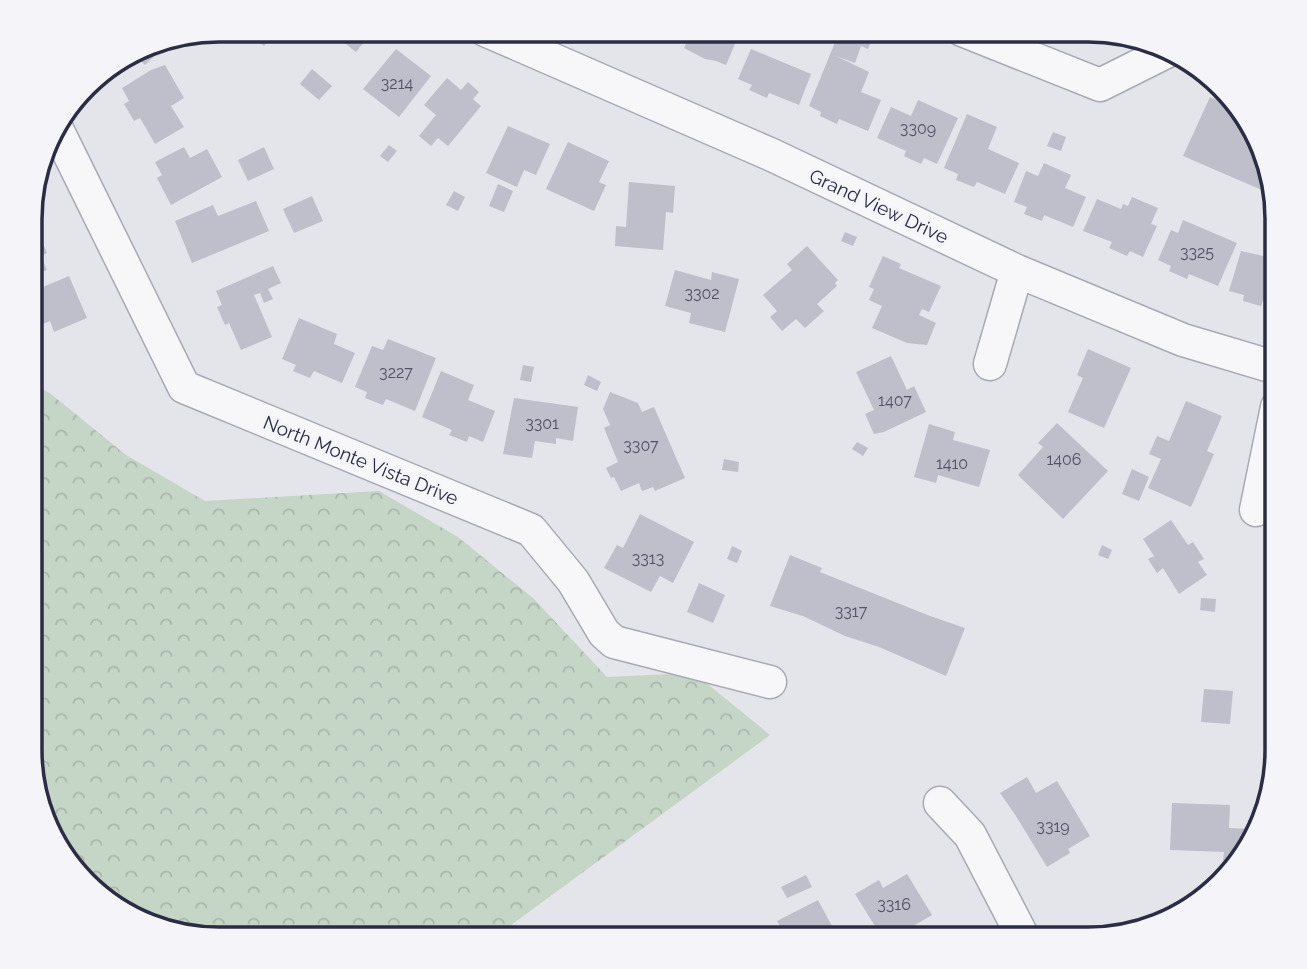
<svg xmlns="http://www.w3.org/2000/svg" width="1307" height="969" font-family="Raleway,sans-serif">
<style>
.forest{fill:url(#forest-crowns)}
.building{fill:#bebfcb}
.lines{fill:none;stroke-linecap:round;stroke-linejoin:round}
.minor-casing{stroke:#a9a9b6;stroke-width:35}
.minor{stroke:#f7f7fa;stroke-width:32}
.labels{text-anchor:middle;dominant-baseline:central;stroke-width:6;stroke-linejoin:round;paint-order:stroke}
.number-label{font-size:16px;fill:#505266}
.street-label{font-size:19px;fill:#2b2d44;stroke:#f4f4f9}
.rim{fill:none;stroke:#2b2d44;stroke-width:3.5}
</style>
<defs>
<pattern id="forest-crowns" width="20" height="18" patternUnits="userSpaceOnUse" patternTransform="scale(1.75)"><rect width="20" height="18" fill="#c5d5c6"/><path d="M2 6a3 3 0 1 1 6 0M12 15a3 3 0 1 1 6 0" fill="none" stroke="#a9b7ab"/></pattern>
</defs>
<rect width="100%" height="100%" fill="#e4e4eb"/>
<path class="forest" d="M31,382L51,394L126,455L205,501L379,491L458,537L534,599L607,677L694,673L770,735L492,939H207L147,925L95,893L49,834L30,763Z"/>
<path class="building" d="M261,30L276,31L264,46L254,38Z
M328,30H374L356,52Z
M692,30H741L726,65L716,61L705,59L684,48Z
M840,30H861L874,35L868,49L861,46L855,63L836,56L869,72L861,92L881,100L868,131L839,119L837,124L820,116L821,112L809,106Z
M170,38L172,39L145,65L136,56L114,76L107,69L158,40Z
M396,49L431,76L399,117L363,89Z
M751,49L811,74L799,105L769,93L767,98L749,90L752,85L738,79Z
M165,65L184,98L171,106L184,127L155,144L140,118L134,121L124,104L129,101L122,88L151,70Z
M312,69L332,86L319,100L300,84Z
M447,78L461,90L468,82L479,92L473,99L481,106L448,146L438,138L431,146L419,136L436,115L424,105Z
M1210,97L1236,108L1258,136L1271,194L1183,156Z
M918,100L958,118L937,164L924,158L921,164L904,156L906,151L877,138L891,107L911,116Z
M967,114L997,127L988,149L1019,163L1005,194L977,182L974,187L956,180L958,174L944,168Z
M508,126L550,144L536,175L524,170L517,187L486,173Z
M1053,132L1066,137L1061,151L1047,146Z
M568,142L609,161L599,182L606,185L594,211L546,189Z
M389,145L397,151L388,162L380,156Z
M184,147L190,158L207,149L222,177L171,205L157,178L162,175L155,162Z
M264,147L274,169L248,181L238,160Z
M1044,163L1071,175L1065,188L1086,197L1073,227L1044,215L1042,221L1024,214L1027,207L1014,202L1026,171L1038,176Z
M629,182L675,186L673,213L666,212L663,250L615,246L616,226L626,227Z
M498,184L513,191L504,212L489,206Z
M454,191L465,197L458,211L446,205Z
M312,196L323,221L294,233L283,209Z
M1132,197L1158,208L1151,224L1157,226L1143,257L1130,251L1127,256L1109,248L1112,242L1083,231L1097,199L1121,209L1123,204L1128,206Z
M256,201L269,231L192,263L175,221L213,205L218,216Z
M1183,220L1237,243L1218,286L1189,274L1187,279L1169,271L1171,266L1158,260L1171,230L1178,233Z
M845,232L857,237L853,246L841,241Z
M39,234L47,253L41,256L47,270L31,276V238Z
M807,246L838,280L835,283L837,286L817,304L824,311L805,328L796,319L782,331L770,317L777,311L763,295L792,270L787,264Z
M1241,251L1277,259V305L1263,301L1261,306L1243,301L1244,295L1229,291Z
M883,256L901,264L899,268L941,286L929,312L922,309L919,315L936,323L927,345L907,343L872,328L882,306L869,300L874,289L869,287Z
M273,266L281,283L268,289L273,299L264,303L260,293L254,295L272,337L241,350L229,323L225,325L217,307L222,305L216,291Z
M675,270L711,280L712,272L739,279L725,332L689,323L691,313L665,306Z
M69,276L87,318L54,332L50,321L31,329V292Z
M299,318L337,334L334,344L355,353L342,383L314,371L310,378L293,371L296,365L282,359Z
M388,339L436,358L415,411L386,399L383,405L365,398L367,392L355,387L372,346L383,350Z
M1088,349L1131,368L1104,428L1068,412L1083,378L1077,375Z
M891,356L907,390L914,386L926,412L884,432L874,434L865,414L874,410L856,372Z
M523,365L534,367L531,382L520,380Z
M441,371L474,385L468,400L495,411L483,442L469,436L467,442L449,435L452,430L422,417Z
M588,375L601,382L597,391L584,385Z
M610,392L638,403L642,412L654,407L685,478L655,491L653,487L642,491L639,483L621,491L614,477L611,478L606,468L618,462L604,428L610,425L603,409Z
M514,398L578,407L573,441L556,438V444L535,441L532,458L503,454Z
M1186,401L1222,416L1207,451L1214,454L1191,507L1148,488L1161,459L1149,454L1157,436L1169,441Z
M1057,423L1108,471L1063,519L1018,475L1043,447L1038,443Z
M929,424L955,432L953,440L990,450L979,487L938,475L936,483L914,477Z
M857,442L868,448L863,456L852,449Z
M724,459L739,462L738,472L722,470Z
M1132,469L1149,477L1139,501L1122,494Z
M640,514L694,542L673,583L660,576L651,592L604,568L617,545L623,548Z
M1171,520L1188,545L1193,542L1204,559L1198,562L1207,575L1179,594L1163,568L1157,573L1148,559L1154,556L1143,539Z
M1102,545L1112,550L1108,559L1098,555Z
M732,546L742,551L737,563L727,559Z
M790,555L822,568L820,572L930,616L965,628L946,676L879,647L845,636L803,616L770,606Z
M699,583L725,595L713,623L687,612Z
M1201,598L1216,599L1215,612L1200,610Z
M1204,689L1233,691L1230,724L1201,722Z
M1027,777L1036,793L1057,781L1090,836L1068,849L1070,853L1047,867L1016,816L1000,793Z
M1172,803L1230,805L1229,828L1254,829V837L1238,862L1223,861L1224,852L1170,850Z
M907,874L932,915L891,939H883L855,894L879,880L883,888Z
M806,875L812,887L787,898L781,887Z
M818,900L839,939H777L785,935L777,921Z"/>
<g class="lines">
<g class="minor-casing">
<path id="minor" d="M485,30L772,155L1017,271L1183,340L1277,368
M962,30L1100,85L1170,50
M55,125L184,387L531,530L573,581L604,633L614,642L770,682
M990,364L1017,271
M1256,510L1277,407
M940,803L970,835L1024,939"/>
</g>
<use href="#minor" class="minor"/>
</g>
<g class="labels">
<g class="number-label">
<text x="397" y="83">3214</text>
<text x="918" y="128">3309</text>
<text x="1197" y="252">3325</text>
<text x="702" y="293">3302</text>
<text x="396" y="372">3227</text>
<text x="895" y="400">1407</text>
<text x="542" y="423">3301</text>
<text x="641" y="445">3307</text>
<text x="1064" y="459">1406</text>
<text x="952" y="463">1410</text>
<text x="648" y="558">3313</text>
<text x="851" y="611">3317</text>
<text x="1053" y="826">3319</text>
<text x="894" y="904">3316</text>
</g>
<g class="street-label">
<text transform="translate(879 206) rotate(25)">Grand View Drive</text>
<text transform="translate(361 460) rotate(22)">North Monte Vista Drive</text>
</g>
</g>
<path d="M0 0H1307V969H0ZM219 42H1088A177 177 0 0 1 1265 219V750A177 177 0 0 1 1088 927H219A177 177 0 0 1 42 750V219A177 177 0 0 1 219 42Z" fill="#f4f4f9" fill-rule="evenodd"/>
<path class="rim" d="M219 42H1088A177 177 0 0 1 1265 219V750A177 177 0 0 1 1088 927H219A177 177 0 0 1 42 750V219A177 177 0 0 1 219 42Z"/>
</svg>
